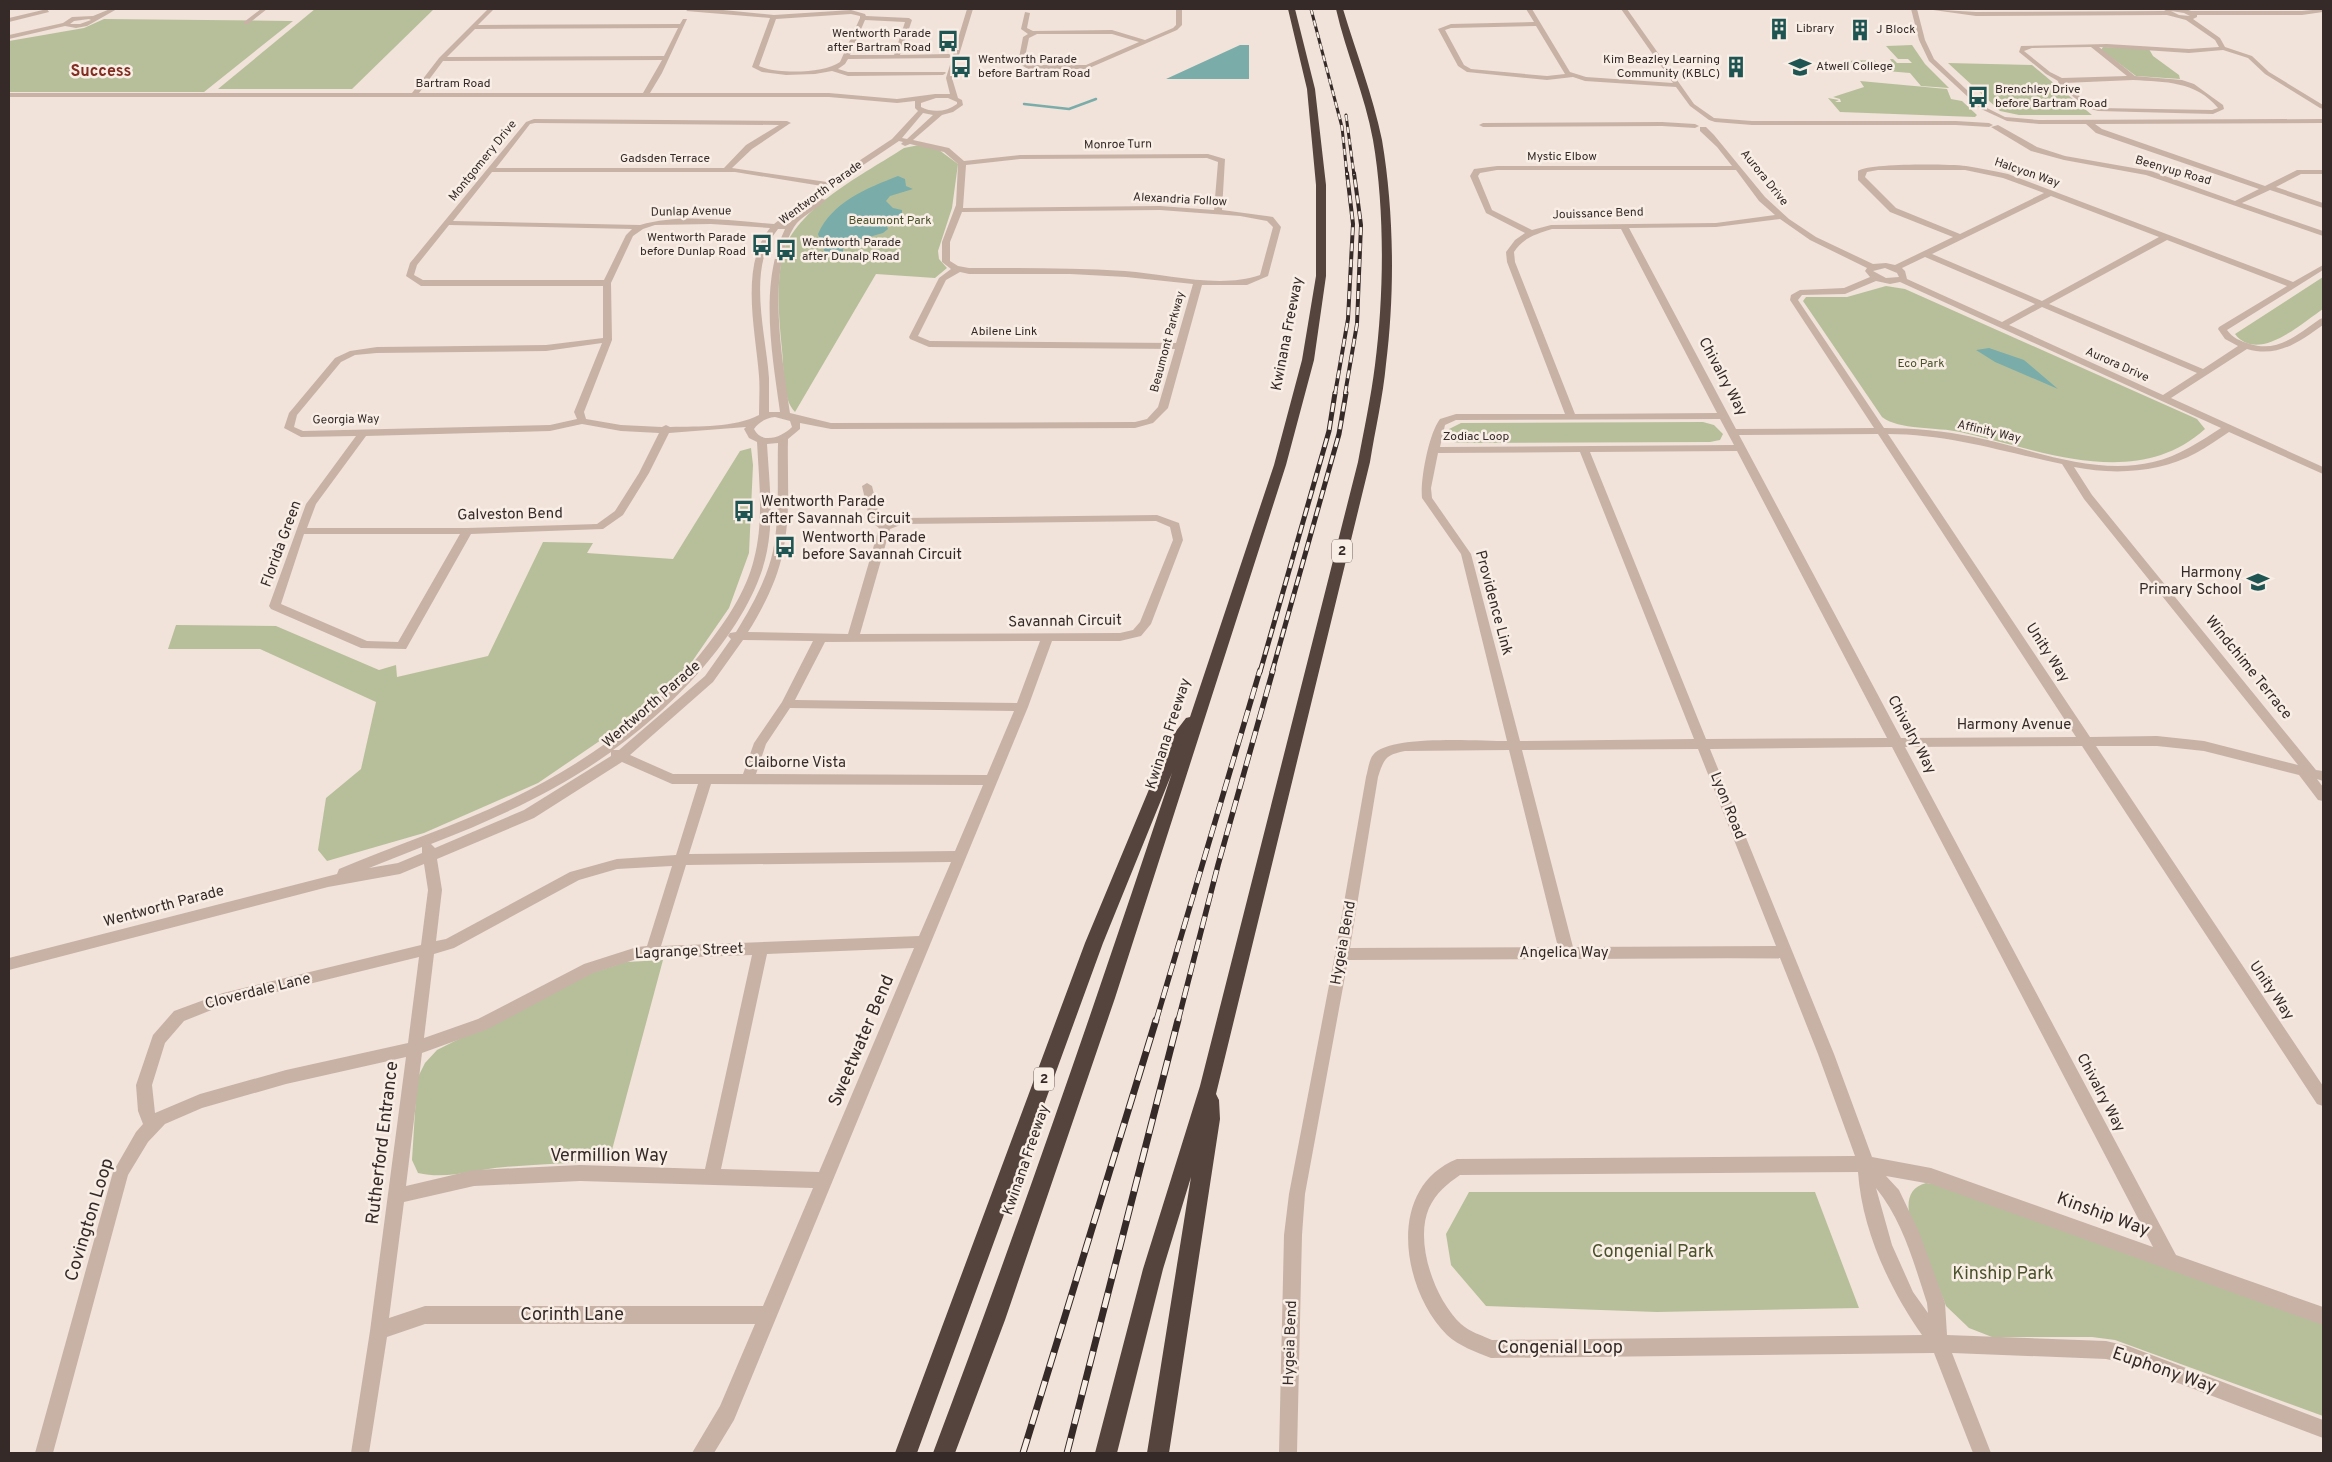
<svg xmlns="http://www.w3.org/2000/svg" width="2332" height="1462" font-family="Overpass,sans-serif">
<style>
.green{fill:#b7bf9a}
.water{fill:#7aada9}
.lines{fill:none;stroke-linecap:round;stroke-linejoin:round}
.stream{stroke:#7aada9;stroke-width:2.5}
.minor{fill:#c8b2a6;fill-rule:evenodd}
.highway{fill:#55433e;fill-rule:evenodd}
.rail-far4-casing{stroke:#352a27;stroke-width:3}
.rail-far3-casing{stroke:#352a27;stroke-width:4}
.rail-far2-casing{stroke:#352a27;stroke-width:5}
.rail-far1-casing{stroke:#352a27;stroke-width:5.5}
.rail-casing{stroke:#352a27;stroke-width:7}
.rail-far4{stroke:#f9eee6;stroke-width:2;stroke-dasharray:6;stroke-linecap:butt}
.rail-far3{stroke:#f9eee6;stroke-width:2.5;stroke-dasharray:8;stroke-linecap:butt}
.rail-far2{stroke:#f9eee6;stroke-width:3;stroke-dasharray:9;stroke-linecap:butt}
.rail-far1{stroke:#f9eee6;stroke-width:4;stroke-dasharray:12;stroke-linecap:butt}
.rail{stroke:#f9eee6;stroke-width:5;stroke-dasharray:15;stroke-linecap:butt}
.labels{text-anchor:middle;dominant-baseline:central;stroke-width:5;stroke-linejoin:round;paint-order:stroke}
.far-poi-label{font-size:12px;fill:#352a27;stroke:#f9eee6;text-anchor:start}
.far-street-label{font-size:12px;fill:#352a27;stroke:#f9eee6}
.far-park-label{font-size:12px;fill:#49522b;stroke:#f9eee6}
.shield{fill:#f9eee6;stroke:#706560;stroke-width:1}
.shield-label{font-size:14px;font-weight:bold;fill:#352a27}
.street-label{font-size:15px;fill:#352a27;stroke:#f9eee6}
.poi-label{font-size:15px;fill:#352a27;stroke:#f9eee6;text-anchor:start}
.far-district-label{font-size:16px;font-weight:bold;fill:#812d22;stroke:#f9eee6}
.near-street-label{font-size:18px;fill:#352a27;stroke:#f9eee6}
.near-park-label{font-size:18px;fill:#49522b;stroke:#f9eee6}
</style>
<rect width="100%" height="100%" fill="#f1e3da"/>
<path class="green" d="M315,9H434L352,89H218Z
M104,19L293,21L204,92H9V41L84,28Z
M1912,45L1925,64L1949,88L1921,86L1910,73L1851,68L1845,61L1874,60L1878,64H1893L1890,59H1893L1897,63H1912L1908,59H1898L1886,46Z
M2103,47L2149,49L2153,56L2179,75L2180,79L2136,76L2101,50Z
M1948,63L2032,65L2092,115H2019L2000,111Z
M1860,81L1947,89L1951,99L1962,101L1977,115L1975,117L1840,112L1828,98L1839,100L1835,102H1841L1840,99L1833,97L1864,87Z
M919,145L939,150L958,164L952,208L938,251L939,259L947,268L935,278L876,274L795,412C782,399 784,368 782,350C779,320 776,288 782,258C791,210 866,173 904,148Z
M2323,277V309C2302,323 2258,364 2235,334Z
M1886,286L1905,289L2197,419L2205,429C2135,492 2039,449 1960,432C1938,427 1898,430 1882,417L1803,301L1806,297H1847Z
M1703,422L1714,425L1723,434L1720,440L1710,442L1463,443L1453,442L1448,438L1449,429L1461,423Z
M751,448L753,465L749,553L729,608L689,666L626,723L538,783L424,833L327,861L318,850L326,798L361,769L376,702L260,649H168L176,625L276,626L379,670L396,665L397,677L488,656L543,542L593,543L587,553L673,559L740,451Z
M663,960L609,1161C575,1163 540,1164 505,1167C476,1169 448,1180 418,1173L412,1160L417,1079L425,1063L437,1050L588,974L626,962Z
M1926,1183L1940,1185L2323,1323V1416L2115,1340L2092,1337H1992L1969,1328L1946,1306L1909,1213C1907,1198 1911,1187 1926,1183Z
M1469,1192H1815L1859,1308L1657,1312L1486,1306L1451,1265L1446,1234Z"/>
<path class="water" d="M1240,45H1249V79H1166Z
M898,176L905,179L906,186L913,189L890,196L886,201L893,208L902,210V216L886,224L888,229L883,233L855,241L852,244L843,242V252L838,256L826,255L818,234C832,202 867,188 898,176Z
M1989,348L2024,360L2058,389L1995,362L1976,350Z"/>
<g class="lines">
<path class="stream" d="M1024,104L1069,109L1096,99"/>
<path class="minor" d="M47,9L49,12L9,22V18Z
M110,9H117L87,26L76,28L65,26L9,39V35L63,23L72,17L93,16ZM89,19L91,20L80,24H70L74,21Z
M261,9H267L248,24H244V22Z
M488,9H494L478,25L680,24L683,19H687L662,73L650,93H829L897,99L935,94H950L946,78L967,9H973L952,78L958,98L962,100L963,105L953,112L942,115L913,140L949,148L964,161L1020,155L1208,154L1225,159L1222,210L1273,217L1281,227L1268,276L1247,285H1202L1168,408L1153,423L1135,428L831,429L800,423V429L788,439C787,476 791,515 783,551C778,579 763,608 748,632L848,634L879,528L870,521L862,486L867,483L872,486L880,519L886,523L902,518L1157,515L1179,523L1183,540L1151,624L1141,636L1120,641H1052L1028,707L734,1420L714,1453H692L720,1406L755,1324H425L387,1337L369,1453H351L370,1331L406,1057L286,1084L202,1108L165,1124L148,1142L128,1175L53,1453H35L113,1172L136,1132L143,1124L138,1111L136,1085L153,1035L174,1011L223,993L421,945L428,890L424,864L400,874L328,887L9,970V958L337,874L339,869C396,845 455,826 511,799C585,764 655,713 705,648C726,621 746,592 754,559C764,521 759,481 757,442L749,438L744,429L746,427L669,433L649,473L623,515L603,529L471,534L406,649L361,648L271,609L269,606L306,504L356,436L301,437L284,428L289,413L335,358L350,351L377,347L546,345L603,338V286H421L406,276L410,263L526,122L534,119L787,121L791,123L789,124L752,149L732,168L827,182L892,139L918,111L915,108V101L897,103L829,97H9V93H412L439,58ZM678,28L664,56L447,57L475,29ZM662,60L643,93H419L443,61ZM936,98H948L957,102V104C946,112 933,113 921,107V103ZM923,113L933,115L907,139L902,138ZM535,123L779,125L746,145L724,168H496L530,124ZM899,141L903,142L901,144L905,146L910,144L944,152L958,164L956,205L942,242V262L951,269L939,278L909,337L910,339L929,347L1175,349L1158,407L1147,419L1135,422L831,423L790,413C783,363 766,272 794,227C801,216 816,210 826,200L819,198L788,224H781L830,187H835V184ZM1207,158L1218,162L1214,210L1160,206L963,208L966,165L1020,159ZM492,172H735L822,186L774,224C730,221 682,213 640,225L453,221ZM1160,210L1240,216L1267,221L1273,227L1260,275C1220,289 1167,274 1125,271C1073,268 1021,268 969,268L958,266L950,261V242L962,212ZM711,224L770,228C739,266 756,332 759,376C760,389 759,402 759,415C734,428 699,426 670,427L666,425L662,427L621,425L586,419L584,412L612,340L611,283L633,236L643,229L655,225ZM449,225L632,229L626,235L604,280H423L414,275L417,265ZM778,229H785C759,285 772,353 780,412H769C769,401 769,389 769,378C766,333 746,267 778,229ZM960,272L969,274H1070L1126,277L1193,284L1176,343L930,341L918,336L946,280ZM602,343L574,412L577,419L550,425L303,431L294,427L297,415L341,362L355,355L377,353L546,351ZM775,417L790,421L792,427C782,437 762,445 754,429C759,422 766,418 775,417ZM582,424L621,431L659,433L639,473L615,511L597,524L467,528H307L316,504L366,436L550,431ZM778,443C777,478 780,516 773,551C767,579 751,608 736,632L730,633L728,636L731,639L705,676L619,750H613C673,708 753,625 767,551C774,516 769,479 767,444ZM1156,521L1170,527L1173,540L1140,622L1133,630L1120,633L860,634L890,529L903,524ZM304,534H460L398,642L367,641L281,604ZM743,640L813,641L782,702L754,743L743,774H673L630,755L713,682ZM1040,641L1017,703L795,700L825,642ZM790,708L1014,711L987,775L756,774L766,744ZM611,752V756L524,810L435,848L431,844C495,819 555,792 611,752ZM622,762L672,784H698L676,855L617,859L570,872L446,939L436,941L442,890L437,859L534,818ZM711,784L983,785L955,851L689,854ZM422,847V853L398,863L369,868ZM951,862L919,936L661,946L686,865ZM672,866L647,946L637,947L584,964L478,1019L424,1038L434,954L454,948L579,880L617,869ZM914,948L819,1172L721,1169L767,954ZM752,955L705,1169L580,1165L474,1170L406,1186L422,1053L488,1029L593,973L637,959ZM419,957L408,1043L286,1070L200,1094L155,1113L152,1085L165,1043L184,1021L224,1005ZM580,1181L813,1188L763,1306H425L389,1318L404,1202L474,1186Z
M713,9L774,15L851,10L865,14L866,16L909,18L912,20L900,55L949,54L952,56L949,58L848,59L845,64L838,69L848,72H945L946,73L943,75L848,76L832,71L815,74L786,75L762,72L752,67L770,18L686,11L689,9ZM851,14L860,16V18L840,62C823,74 777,74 759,66L776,19ZM865,20L905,22L894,55H850Z
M1176,9H1182V25L1177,30L1087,69H1028L1018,63L1023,37L1028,34L1021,29L1025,12L1030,13L1027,28L1033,31L1112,30L1145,40L1173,28L1176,25ZM1037,34H1112L1139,42L1086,65H1029L1024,62L1029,38Z
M1526,9H1532L1570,72L1586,77L1673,83L1621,9H1627L1694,104L1714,118L1752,121H1956L1989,123L1993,125L1989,127L1956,125H1752L1715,122L1709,120L1690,106L1676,87L1585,81L1573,77L1547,80L1467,72L1458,66L1438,29L1451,24L1534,22ZM1536,26L1565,74L1547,76L1471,69L1464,65L1445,30L1451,28Z
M1911,9H1917L1925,40L1934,59L1985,107L2005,117L2039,120L2323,119V123L2095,124L2102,129L2265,186L2297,170H2323V174H2301L2276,187L2323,203V208L2270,190L2242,203L2323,231V236L2146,175L2064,160L2031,151L1991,127L1998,125L2037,147L2065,156L2151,171L2235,201L2259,189L2096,133L2086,124H2039L2007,121L1981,109L1929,61L1919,40Z
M1926,9L1976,12L2164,11C2170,6 2184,8 2191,11H2302L2323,9V12L2302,15H2197V17L2193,19L2220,38L2225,47L2252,56L2269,72L2323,105V109L2320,108L2265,74L2248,58L2223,50L2189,53L2099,47L2135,76L2182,80L2194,84L2223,105L2224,109L2213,114L2098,111L2087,108L2059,85L2058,81L2046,74L2019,52L2021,46L2107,44L2189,49L2219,47L2215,40L2186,20L2167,15L1976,16ZM2171,11L2184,13L2190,16L2179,15ZM2091,47L2127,76L2062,78L2050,72L2024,51L2032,48ZM2133,80C2165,82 2196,81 2218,108L2212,110L2100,108L2091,106L2064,83Z
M1662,122L1695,124L1699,126L1695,128L1662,126L1483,127L1479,125L1483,123Z
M1700,127H1706L1714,135L1765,197L1789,219L1816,237L1873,264L1886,263L1895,265L1953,237L1890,212L1858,180V171C1870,163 1948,164 1966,166C1980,168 1994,171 2008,174L2293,282L2323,265V270L2227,330C2233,338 2240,341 2250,344C2278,353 2298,334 2320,319L2323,318V325C2299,342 2278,358 2247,349L2171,398L2323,467V474L2229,432C2218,439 2207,447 2196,453C2160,473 2113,475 2074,467L2092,495L2316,770L2323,771V781L2317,779L2323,787V801L2318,800L2299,775L2204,751L2157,746H2096L2323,1086V1106L2317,1104L2082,746L1905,747L2176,1255L2323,1307V1325L1931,1184L1886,1176L1899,1190L1919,1232L1945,1303L1947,1335L2106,1341L2128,1346L2323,1420V1438L2128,1364L2106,1359L1952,1353L1991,1453H1973L1934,1353L1491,1358C1476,1352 1459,1346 1447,1335C1402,1290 1385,1188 1457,1159L1855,1156L1818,1054L1780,958L1348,960L1305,1194L1302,1235L1297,1453H1279L1284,1235L1289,1194L1335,954L1366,777C1368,770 1369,760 1373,755C1388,734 1480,741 1507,741L1461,554L1422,498C1420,480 1429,433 1440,419L1456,414H1565L1507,262L1506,252L1515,240L1525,233L1486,213L1470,176L1474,169L1497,166H1732L1717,147L1700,131ZM1497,170H1736L1759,201L1775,215L1716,223L1551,225L1532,230L1492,210L1478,176L1480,173ZM1878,170H1965L2003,178L2044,193L1960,234L1896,208L1865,177L1867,172ZM2051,196L2159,237L2042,301L1932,254ZM1780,219L1810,240L1867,268L1865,271L1870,277L1844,288L1800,290L1791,295L1790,300L1874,428L1736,429L1629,228L1716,227ZM1552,229H1621L1717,413L1575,414L1515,262L1514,252C1523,238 1536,234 1552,229ZM2167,240L2287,286L2219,327L2218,329L2225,339L2238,346L2203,369L2049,304ZM1925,257L2035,304L2002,322L1907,279L1905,271L1902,268ZM1885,268L1897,273L1899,277L1886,278L1873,271ZM1876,281L1890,284L1900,282L2221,428C2199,442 2179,456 2153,462C2094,476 2032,449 1974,437C1944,431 1914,428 1884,428L1798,300L1802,295L1845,294ZM2042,307L2197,373L2163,395L2009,325ZM1720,419L1734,445L1440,447L1445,425L1456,420ZM1878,434L2076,737L1901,738L1739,435ZM1888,434C1948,434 2004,452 2062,464L2084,499L2298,765L2204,741L2157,736L2090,737ZM1737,451L1887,738L1706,739L1590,452ZM1580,452L1694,739L1520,741L1471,554L1432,498L1431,488L1438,453ZM1892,747L2153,1247L1931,1168L1872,1157L1834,1054L1710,749ZM1698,749L1776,946L1573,947L1522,750ZM1509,750L1558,947L1350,948L1378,777C1384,759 1385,755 1405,751ZM1858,1172C1862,1230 1889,1288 1922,1335L1492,1340C1481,1335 1470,1332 1461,1324C1435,1300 1414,1242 1429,1208C1436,1193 1447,1184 1460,1175ZM1876,1188C1903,1221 1914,1264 1927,1303L1928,1313L1913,1292L1892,1245Z"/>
<path class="highway" d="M1288,9H1295L1315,89L1326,185V276L1314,360L1286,465L1115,998L1005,1320L955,1453H933C1018,1228 1096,1001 1172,773L1103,943L917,1453H895L1085,943L1170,739L1186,718L1190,717L1274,465L1302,360L1316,276V185L1307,89Z
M1336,9H1343C1356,52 1373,96 1382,140C1394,211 1395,293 1386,364C1383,397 1375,430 1370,462L1216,1094L1219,1100L1220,1119L1169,1453H1147L1191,1177L1163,1269L1117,1453H1095L1143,1269L1200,1086L1358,462C1364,430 1371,397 1375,365C1384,295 1385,210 1373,140C1365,95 1346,53 1336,9Z"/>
<g class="rail-far4-casing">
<path id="rail-far4" d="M1311,9L1342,127L1347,175
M1346,115L1354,175"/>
</g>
<g class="rail-far3-casing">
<path id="rail-far3" d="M1335,394L1348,319L1353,224L1347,173
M1345,394L1357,324L1361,225L1354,173"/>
</g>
<g class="rail-far2-casing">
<path id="rail-far2" d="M1260,672L1329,431L1335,393
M1272,672L1339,434L1346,393"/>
</g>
<g class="rail-far1-casing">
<path id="rail-far1" d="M1156,1021L1260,670
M1178,1021L1218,865L1273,670"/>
</g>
<g class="rail-casing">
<path id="rail" d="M1023,1453L1156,1020
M1067,1453L1178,1020"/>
</g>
<use href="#rail-far4" class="rail-far4"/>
<use href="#rail-far3" class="rail-far3"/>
<use href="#rail-far2" class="rail-far2"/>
<use href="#rail-far1" class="rail-far1"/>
<use href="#rail" class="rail"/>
</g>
<defs>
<g id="building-bare" transform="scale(1.725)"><path d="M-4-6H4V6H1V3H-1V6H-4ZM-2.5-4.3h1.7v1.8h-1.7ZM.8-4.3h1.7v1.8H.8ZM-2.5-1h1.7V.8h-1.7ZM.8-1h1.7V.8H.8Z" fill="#1e5552" stroke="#f9eee6" stroke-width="2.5" paint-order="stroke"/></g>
<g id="bus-bare" transform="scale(1.725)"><path d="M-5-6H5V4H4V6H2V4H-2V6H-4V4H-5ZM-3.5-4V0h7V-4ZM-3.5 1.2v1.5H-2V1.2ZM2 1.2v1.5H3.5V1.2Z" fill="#1e5552" stroke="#f9eee6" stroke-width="2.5" paint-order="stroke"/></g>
<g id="school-bare" transform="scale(1.725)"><path d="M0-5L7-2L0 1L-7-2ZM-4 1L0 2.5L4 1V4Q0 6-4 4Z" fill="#1e5552" stroke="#f9eee6" stroke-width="2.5" paint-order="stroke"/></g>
</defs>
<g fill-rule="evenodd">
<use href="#building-bare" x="1779" y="29"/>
<use href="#building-bare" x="1860" y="30"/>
<use href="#bus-bare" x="948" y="41"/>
<use href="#bus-bare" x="961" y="67"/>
<use href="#building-bare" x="1736" y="67"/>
<use href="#school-bare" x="1800" y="67"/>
<use href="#bus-bare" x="1978" y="97"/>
<use href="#bus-bare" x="762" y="245"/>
<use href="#bus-bare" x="786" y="250"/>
<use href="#bus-bare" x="744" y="511"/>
<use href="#bus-bare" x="785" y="547"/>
<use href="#school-bare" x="2258" y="582"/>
</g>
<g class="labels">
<g class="far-poi-label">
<text x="1796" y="29">Library</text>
<text x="1876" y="30">J Block</text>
<text x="931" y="34" text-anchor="end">Wentworth Parade<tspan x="931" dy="14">after Bartram Road</tspan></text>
<text x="978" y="60">Wentworth Parade<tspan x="978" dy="14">before Bartram Road</tspan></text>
<text x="1720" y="60" text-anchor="end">Kim Beazley Learning<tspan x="1720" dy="14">Community (KBLC)</tspan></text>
<text x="1816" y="67">Atwell College</text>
<text x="1995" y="90">Brenchley Drive<tspan x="1995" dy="14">before Bartram Road</tspan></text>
<text x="746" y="238" text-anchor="end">Wentworth Parade<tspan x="746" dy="14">before Dunlap Road</tspan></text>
<text x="802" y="243">Wentworth Parade<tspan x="802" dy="14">after Dunalp Road</tspan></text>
</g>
<g class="far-street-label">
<text x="453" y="84">Bartram Road</text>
<text transform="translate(1118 145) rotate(-1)">Monroe Turn</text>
<text x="1562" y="157">Mystic Elbow</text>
<text x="665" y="159">Gadsden Terrace</text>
<text transform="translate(483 161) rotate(-51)">Montgomery Drive</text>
<text transform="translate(2173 171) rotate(16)">Beenyup Road</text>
<text transform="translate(2027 173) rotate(19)">Halcyon Way</text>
<text transform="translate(1764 178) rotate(51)">Aurora Drive</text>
<text transform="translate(821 193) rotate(-36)">Wentworth Parade</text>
<text transform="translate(1180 200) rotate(3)">Alexandria Follow</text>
<text transform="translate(691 212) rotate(-1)">Dunlap Avenue</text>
<text transform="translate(1598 214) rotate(-2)">Jouissance Bend</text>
<text x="1004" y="332">Abilene Link</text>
<text transform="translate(1168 342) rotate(-75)">Beaumont Parkway</text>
<text transform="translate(2117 365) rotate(24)">Aurora Drive</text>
<text transform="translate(346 420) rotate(-1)">Georgia Way</text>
<text transform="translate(1989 432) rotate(13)">Affinity Way</text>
<text x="1476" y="437">Zodiac Loop</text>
</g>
<g class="far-park-label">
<text x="890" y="221">Beaumont Park</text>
<text x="1921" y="364">Eco Park</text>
</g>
<g class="shield">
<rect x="1332" y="539.5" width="20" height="23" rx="4"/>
<rect x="1034" y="1067.5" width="20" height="23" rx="4"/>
</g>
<g class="shield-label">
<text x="1342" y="551">2</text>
<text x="1044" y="1079">2</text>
</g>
<g class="street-label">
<text transform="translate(1288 334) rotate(-79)">Kwinana Freeway</text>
<text transform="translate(1722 377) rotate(62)">Chivalry Way</text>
<text transform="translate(510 515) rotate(-1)">Galveston Bend</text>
<text transform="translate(282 544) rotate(-70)">Florida Green</text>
<text transform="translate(1493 603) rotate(75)">Providence Link</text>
<text transform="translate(1065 622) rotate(-1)">Savannah Circuit</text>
<text transform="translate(2047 653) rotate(57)">Unity Way</text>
<text transform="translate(2248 668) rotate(51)">Windchime Terrace</text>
<text transform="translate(652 705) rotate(-41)">Wentworth Parade</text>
<text x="2014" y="725">Harmony Avenue</text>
<text transform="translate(1169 734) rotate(-72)">Kwinana Freeway</text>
<text transform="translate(1911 735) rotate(62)">Chivalry Way</text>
<text x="795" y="763">Claiborne Vista</text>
<text transform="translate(1727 806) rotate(68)">Lyon Road</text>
<text transform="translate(164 907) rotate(-15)">Wentworth Parade</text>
<text transform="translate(1344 943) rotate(-80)">Hygeia Bend</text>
<text transform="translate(689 952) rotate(-3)">Lagrange Street</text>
<text x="1564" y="953">Angelica Way</text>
<text transform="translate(2271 991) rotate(56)">Unity Way</text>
<text transform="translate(258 992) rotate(-14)">Cloverdale Lane</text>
<text transform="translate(2100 1093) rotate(62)">Chivalry Way</text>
<text transform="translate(1027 1160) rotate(-71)">Kwinana Freeway</text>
<text transform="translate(1291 1343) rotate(-88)">Hygeia Bend</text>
</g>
<g class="poi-label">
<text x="761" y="502">Wentworth Parade<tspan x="761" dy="17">after Savannah Circuit</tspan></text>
<text x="802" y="538">Wentworth Parade<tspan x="802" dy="17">before Savannah Circuit</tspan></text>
<text x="2242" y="573" text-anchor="end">Harmony<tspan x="2242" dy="17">Primary School</tspan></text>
</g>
<g class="far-district-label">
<text x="101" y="72">Success</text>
</g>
<g class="near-street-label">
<text transform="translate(862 1041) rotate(-67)">Sweetwater Bend</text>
<text transform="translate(383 1143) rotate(-83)">Rutherford Entrance</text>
<text x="609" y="1156">Vermillion Way</text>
<text transform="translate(2103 1215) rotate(20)">Kinship Way</text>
<text transform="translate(90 1220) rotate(-73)">Covington Loop</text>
<text x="572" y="1315">Corinth Lane</text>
<text x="1560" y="1348">Congenial Loop</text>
<text transform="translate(2164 1371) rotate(19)">Euphony Way</text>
</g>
<g class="near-park-label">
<text x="1653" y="1252">Congenial Park</text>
<text x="2003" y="1274">Kinship Park</text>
</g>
</g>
<rect width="2332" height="1462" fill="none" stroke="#352a27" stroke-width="20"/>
</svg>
